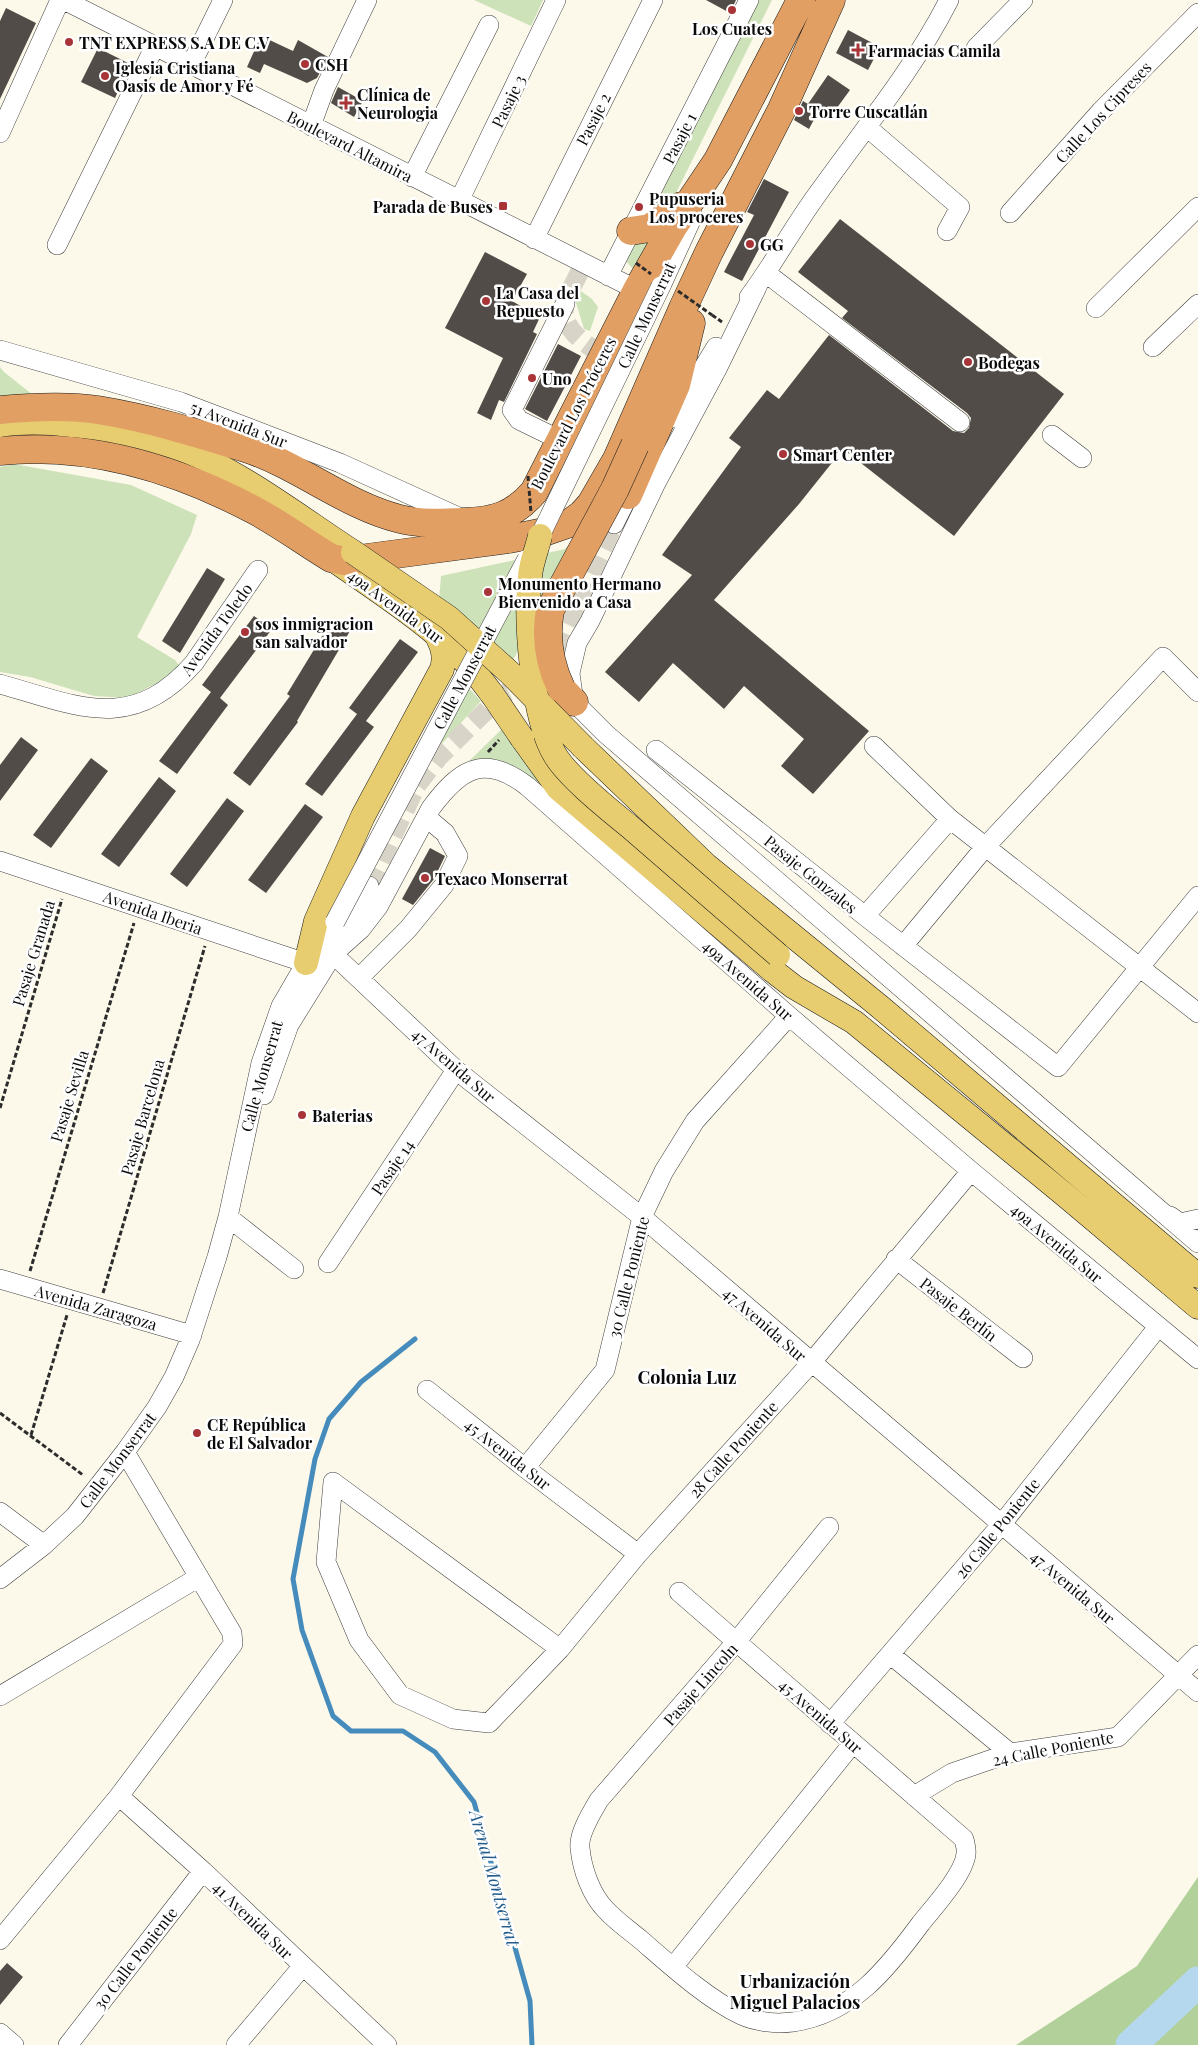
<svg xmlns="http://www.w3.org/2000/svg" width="1198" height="2045" font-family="'Playfair Display',serif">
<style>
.green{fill:#cee2b9}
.forest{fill:#b2d19a}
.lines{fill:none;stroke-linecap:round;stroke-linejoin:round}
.stream{stroke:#458bbb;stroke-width:5}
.river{stroke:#b5d8ee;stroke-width:31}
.building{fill:#524c48}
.minor-tunnel{stroke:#d8d5c8;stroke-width:19;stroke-dasharray:19 9;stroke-linecap:butt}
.minor-casing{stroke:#3d3d3d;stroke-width:20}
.major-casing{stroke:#1b1b1b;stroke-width:25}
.highway-casing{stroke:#1b1b1b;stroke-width:29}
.path{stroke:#2c2c2c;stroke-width:3;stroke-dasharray:5 2.5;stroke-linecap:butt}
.minor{stroke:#fff;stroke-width:19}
.major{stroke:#e7cc70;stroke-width:24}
.highway{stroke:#e29f63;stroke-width:28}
.minor-bridge-casing{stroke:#3d3d3d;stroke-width:20;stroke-linecap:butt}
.major-bridge-casing{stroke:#1b1b1b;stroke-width:25;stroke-linecap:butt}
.highway-bridge-casing{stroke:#1b1b1b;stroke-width:29;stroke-linecap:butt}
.path-bridge{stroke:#2c2c2c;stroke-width:3;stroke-dasharray:5 2.5;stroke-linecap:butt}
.minor-bridge{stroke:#fff;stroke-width:19}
.major-bridge{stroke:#e7cc70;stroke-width:24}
.highway-bridge{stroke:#e29f63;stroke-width:28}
.poi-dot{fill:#a83438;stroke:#fff;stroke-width:2}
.labels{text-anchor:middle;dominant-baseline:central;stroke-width:5;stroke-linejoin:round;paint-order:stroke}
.poi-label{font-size:16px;font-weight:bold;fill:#0a0a0a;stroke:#fff;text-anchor:start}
.street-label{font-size:16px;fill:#0a0a0a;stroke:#fff}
.neighbourhood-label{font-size:18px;font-weight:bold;fill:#0a0a0a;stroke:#fff}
.water-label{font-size:18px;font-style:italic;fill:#245d8c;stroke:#fff}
</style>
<rect width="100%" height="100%" fill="#fcf9ea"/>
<path class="green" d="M474,0H543L531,26Z
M755,0H772L672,201L646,217Z
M653,234L635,268L633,269L624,259L631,245Z
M578,289L592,299L598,307L590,331L584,329L573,293Z
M0,367L4,372L33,395L0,396Z
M14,464L131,485L197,515L191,534L137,637L175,660L182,669L129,698L94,696L30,677L0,672V467Z
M591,523L501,681L468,651L437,625L441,576L565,549Z
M465,684L481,701L426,761Z
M503,728L572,813L734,953L513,767C498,759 483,762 467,763Z"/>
<path class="forest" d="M1198,1877V2045H1016L1137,1966Z"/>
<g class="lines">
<path class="stream" d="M415,1339L361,1382L329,1419L315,1459L293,1579L302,1630L333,1716L351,1731H403L435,1752L474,1802L530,2001L532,2045"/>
<path class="river" d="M1131,2045L1198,1982"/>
</g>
<path class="building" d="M706,0H736L730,13Z
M6,8L36,23L0,99V21Z
M848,30L880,47L868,70L836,53Z
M261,36L293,51L298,40L328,57L317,78L307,83L264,64L260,73L247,67Z
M98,48L128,63V70L115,98L81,82Z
M828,75L850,90L831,116L820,108L809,129L794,120L803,101L808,104Z
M338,87L363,101L354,117L331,103Z
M764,179L789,192L742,281L724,272L754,215L747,212Z
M840,219L1064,394L954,536L843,449L799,504L714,600L869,731L813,794L781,766L804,739L744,686L724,709L673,663L639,702L605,672L692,575L662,555L741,447L729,438L767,390L779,399L829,335L953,431L964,433L969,428L971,418L967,413L842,318L848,311L798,272Z
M485,252L527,274L512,301L540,317L533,332L537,334L504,402L499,400L491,420L477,413L503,358L445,328Z
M558,344L581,356L547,421L525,409Z
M207,568L225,579L180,653L162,641Z
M254,616L272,629L220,698L228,705L177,774L159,761L211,692L202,685Z
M332,620L350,631L297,721L298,722L250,786L233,773L290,696L287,694Z
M400,639L418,652L366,721L374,727L322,796L305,784L357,714L349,708Z
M21,737L38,750L0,801V765Z
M91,758L108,771L51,848L33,835Z
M159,777L176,791L119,867L101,854Z
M227,798L244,811L187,887L170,874Z
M305,804L323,817L266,893L248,880Z
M430,848L445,856L434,879L413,905L402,899Z
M7,1963L23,1977L0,2005V1971Z"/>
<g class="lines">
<path class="minor-tunnel" d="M580,271C575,282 568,293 565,304C560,323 578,339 592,348
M369,886L417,785L439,757L502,695L537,677L545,665L563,635L614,524"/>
<g class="minor-casing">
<path id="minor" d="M64,0L637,290
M976,48L1023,0
M191,65L223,0
M311,126L324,90L367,0
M868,128L960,207L947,231
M0,133L60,0
M412,177L489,25
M459,201L556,0
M1010,213L1101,111L1198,13
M534,239L653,0
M57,245L155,46
M766,273L960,422
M608,276L749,0
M661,286L693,216
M757,287L717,369L656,483L590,621L577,643L570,673L574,702L606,734L1198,1243
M749,297C774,263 794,226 819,192C864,129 914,69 949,0
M1096,308L1198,207
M1153,347L1198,304
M0,350L181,402L340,463L463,519
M673,418L716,347
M1052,435L1082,458
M560,440L519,420L512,410L565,304
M614,524L634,484
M0,684C78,706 132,734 194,663L258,570
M874,746L950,819L1198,1013
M656,750L865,916L1058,1067L1198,896
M0,861L306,963
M865,916L950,819
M903,946L986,846L1163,657L1198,692
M333,954L361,929L378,907L431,808C460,769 484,753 527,786L789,1016L971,1171L1198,1359
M333,954L456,1070L642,1217L1198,1692
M359,978L408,929L444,885L458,856L445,833L426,817
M264,1095L289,1025L333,954L369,886
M1170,1216L1180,1223L1198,1219
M228,1217L294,1269
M896,1259L1023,1358
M328,1263L456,1070
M0,1279L192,1335
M427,1390L525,1468L638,1554
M525,1468L605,1370L642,1217L664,1171L695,1121L789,1016
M333,1482L326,1562L359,1640L400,1695L453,1719L489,1723L560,1649L638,1554L811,1363L971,1171
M333,1482L560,1649
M0,1512L44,1545
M0,1579L44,1545L75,1516L125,1452L157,1407L174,1377L190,1340L217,1257L228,1217L261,1063L281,1006L306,963L335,922
M679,1592C774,1675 869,1757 964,1839C965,1844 967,1850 966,1854C964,1874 934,1907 921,1923C888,1968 852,2014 793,2022C776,2024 756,2022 741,2015C706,1998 670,1965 641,1940C629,1930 616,1921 606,1910C591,1895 582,1869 580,1848C578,1834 592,1812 599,1800L736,1642L829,1527
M891,1655L1010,1753
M0,1696L199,1577
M830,1724L1001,1525L1158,1327
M119,1796L203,1871L387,2045
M914,1796L952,1773L1010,1753L1118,1737L1198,1655
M0,1940L119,1796L233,1644L232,1633L125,1452
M673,1967L853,1743
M0,2033L14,2045
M68,2045L203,1871
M236,2045L302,1967"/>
</g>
<g class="major-casing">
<path id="major" d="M0,425C24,421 48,422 72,425C110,428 148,437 184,450C240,471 302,519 353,552
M331,558C389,599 450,635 492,694
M522,738L558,788L772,970L794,987L854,1022L1065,1195L1198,1307
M583,747L706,865L879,1006L1198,1276
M306,963L316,921L363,816L442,669C446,655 442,645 435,632"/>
</g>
<g class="highway-casing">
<path id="highway" d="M631,231L650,228L681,206
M0,410C32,407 66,405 98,410C148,418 197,433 245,448C299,465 344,505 400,519C420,524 442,523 464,522C494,521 513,516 534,492L637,290L673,227L718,160L801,0
M0,451C91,442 177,469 256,511C282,525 306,543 331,558L344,561L509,539L544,532L570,523L582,514L591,504L617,459L683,308L709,252L782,109L831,0
M628,495L676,385L691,323
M561,688L574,702"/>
</g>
<path class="path" d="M712,315L722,322
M488,752L499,740
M0,1108L62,899
M30,1271L134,923
M103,1293L205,946
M0,1413L83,1475
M31,1435L67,1315"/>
<use href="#minor" class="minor"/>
<use href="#major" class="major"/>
<use href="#highway" class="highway"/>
<g class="minor-bridge-casing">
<path id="minor-bridge" d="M540,536L661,286
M335,922L527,559"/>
</g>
<g class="major-bridge-casing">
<path id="major-bridge" d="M540,536C537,549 531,563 530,576C525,620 532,717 555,755C568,777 608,809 629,826C678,869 728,912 778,955
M353,552L449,618L510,673L583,747
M492,694L522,738"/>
</g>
<g class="highway-bridge-casing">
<path id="highway-bridge" d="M561,688C549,663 545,638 550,610L615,489L635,445"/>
</g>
<path class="path-bridge" d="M636,263L651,274
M678,291L712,315
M528,476L531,513"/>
<use href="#minor-bridge" class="minor-bridge"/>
<use href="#major-bridge" class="major-bridge"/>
<use href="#highway-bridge" class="highway-bridge"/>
</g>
<g class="poi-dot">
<circle cx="732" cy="10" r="5"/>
<circle cx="69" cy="42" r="5"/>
<path d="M855.5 42.5h5v5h5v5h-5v5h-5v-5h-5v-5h5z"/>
<circle cx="305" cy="64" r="5"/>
<circle cx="105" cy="76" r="5"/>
<path d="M343.5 95.5h5v5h5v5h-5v5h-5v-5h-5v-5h5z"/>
<circle cx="799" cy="111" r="5"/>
<rect x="498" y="201" width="10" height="10" rx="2.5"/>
<circle cx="639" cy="207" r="5"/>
<circle cx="750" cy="244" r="5"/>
<circle cx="486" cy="301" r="5"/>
<circle cx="968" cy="362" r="5"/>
<circle cx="532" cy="378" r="5"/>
<circle cx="783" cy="454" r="5"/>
<circle cx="488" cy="592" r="5"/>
<circle cx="245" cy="632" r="5"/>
<circle cx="425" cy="878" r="5"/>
<circle cx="302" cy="1115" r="5"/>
<circle cx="197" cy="1433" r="5"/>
</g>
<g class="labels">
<g class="poi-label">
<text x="732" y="28" text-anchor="middle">Los Cuates</text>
<text x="79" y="42">TNT EXPRESS S.A DE C.V</text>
<text x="868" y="50">Farmacias Camila</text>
<text x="315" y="64">CSH</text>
<text x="115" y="67">Iglesia Cristiana<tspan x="115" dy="18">Oasis de Amor y Fé</tspan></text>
<text x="357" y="94">Clínica de<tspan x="357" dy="18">Neurologia</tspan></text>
<text x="809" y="111">Torre Cuscatlán</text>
<text x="649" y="198">Pupuseria<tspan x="649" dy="18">Los proceres</tspan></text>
<text x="493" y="206" text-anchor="end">Parada de Buses</text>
<text x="760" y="244">GG</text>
<text x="496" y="292">La Casa del<tspan x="496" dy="18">Repuesto</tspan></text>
<text x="978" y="362">Bodegas</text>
<text x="542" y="378">Uno</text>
<text x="793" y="454">Smart Center</text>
<text x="498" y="583">Monumento Hermano<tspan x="498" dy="18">Bienvenido a Casa</tspan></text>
<text x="255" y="623">sos inmigracion<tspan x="255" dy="18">san salvador</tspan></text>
<text x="435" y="878">Texaco Monserrat</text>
<text x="312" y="1115">Baterias</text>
<text x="207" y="1424">CE República<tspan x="207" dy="18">de El Salvador</tspan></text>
</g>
<g class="street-label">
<text transform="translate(508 101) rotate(-64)">Pasaje 3</text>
<text transform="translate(1103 112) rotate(-47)">Calle Los Cipreses</text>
<text transform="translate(593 119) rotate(-63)">Pasaje 2</text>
<text transform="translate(679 138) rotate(-63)">Pasaje 1</text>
<text transform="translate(350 146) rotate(27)">Boulevard Altamira</text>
<text transform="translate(646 315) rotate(-65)">Calle Monserrat</text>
<text transform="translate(573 413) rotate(-63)">Boulevard Los Próceres</text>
<text transform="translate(239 424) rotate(21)">51 Avenida Sur</text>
<text transform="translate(396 606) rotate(36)">49a Avenida Sur</text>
<text transform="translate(216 629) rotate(-54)">Avenida Toledo</text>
<text transform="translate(464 677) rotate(-62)">Calle Monserrat</text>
<text transform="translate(811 874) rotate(39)">Pasaje Gonzales</text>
<text transform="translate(153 912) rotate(19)">Avenida Iberia</text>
<text transform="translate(33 953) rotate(-73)">Pasaje Granada</text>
<text transform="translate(748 980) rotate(41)">49a Avenida Sur</text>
<text transform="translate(454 1065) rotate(41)">47 Avenida Sur</text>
<text transform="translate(261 1076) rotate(-74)">Calle Monserrat</text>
<text transform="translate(69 1096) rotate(-73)">Pasaje Sevilla</text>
<text transform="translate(142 1117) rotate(-74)">Pasaje Barcelona</text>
<text transform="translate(392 1167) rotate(-56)">Pasaje 14</text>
<text transform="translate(1057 1243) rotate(40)">49a Avenida Sur</text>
<text transform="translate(628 1277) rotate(-76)">30 Calle Poniente</text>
<text transform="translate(96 1307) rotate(16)">Avenida Zaragoza</text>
<text transform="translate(959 1309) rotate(38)">Pasaje Berlín</text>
<text transform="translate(765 1324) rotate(41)">47 Avenida Sur</text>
<text transform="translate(733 1449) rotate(-48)">28 Calle Poniente</text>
<text transform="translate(508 1454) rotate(38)">45 Avenida Sur</text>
<text transform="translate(117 1460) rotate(-53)">Calle Monserrat</text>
<text transform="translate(997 1528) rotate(-51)">26 Calle Poniente</text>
<text transform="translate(1073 1587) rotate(40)">47 Avenida Sur</text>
<text transform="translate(700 1684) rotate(-49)">Pasaje Lincoln</text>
<text transform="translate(821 1716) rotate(41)">45 Avenida Sur</text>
<text transform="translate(1053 1748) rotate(-11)">24 Calle Poniente</text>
<text transform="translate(253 1920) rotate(44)">41 Avenida Sur</text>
<text transform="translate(135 1958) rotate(-52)">30 Calle Poniente</text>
</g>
<g class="neighbourhood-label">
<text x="687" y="1377">Colonia Luz</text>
<text x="795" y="1981">Urbanización<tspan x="795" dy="21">Miguel Palacios</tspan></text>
</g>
<g class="water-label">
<text transform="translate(495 1878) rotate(74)">Arenal Montserrat</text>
</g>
</g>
</svg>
